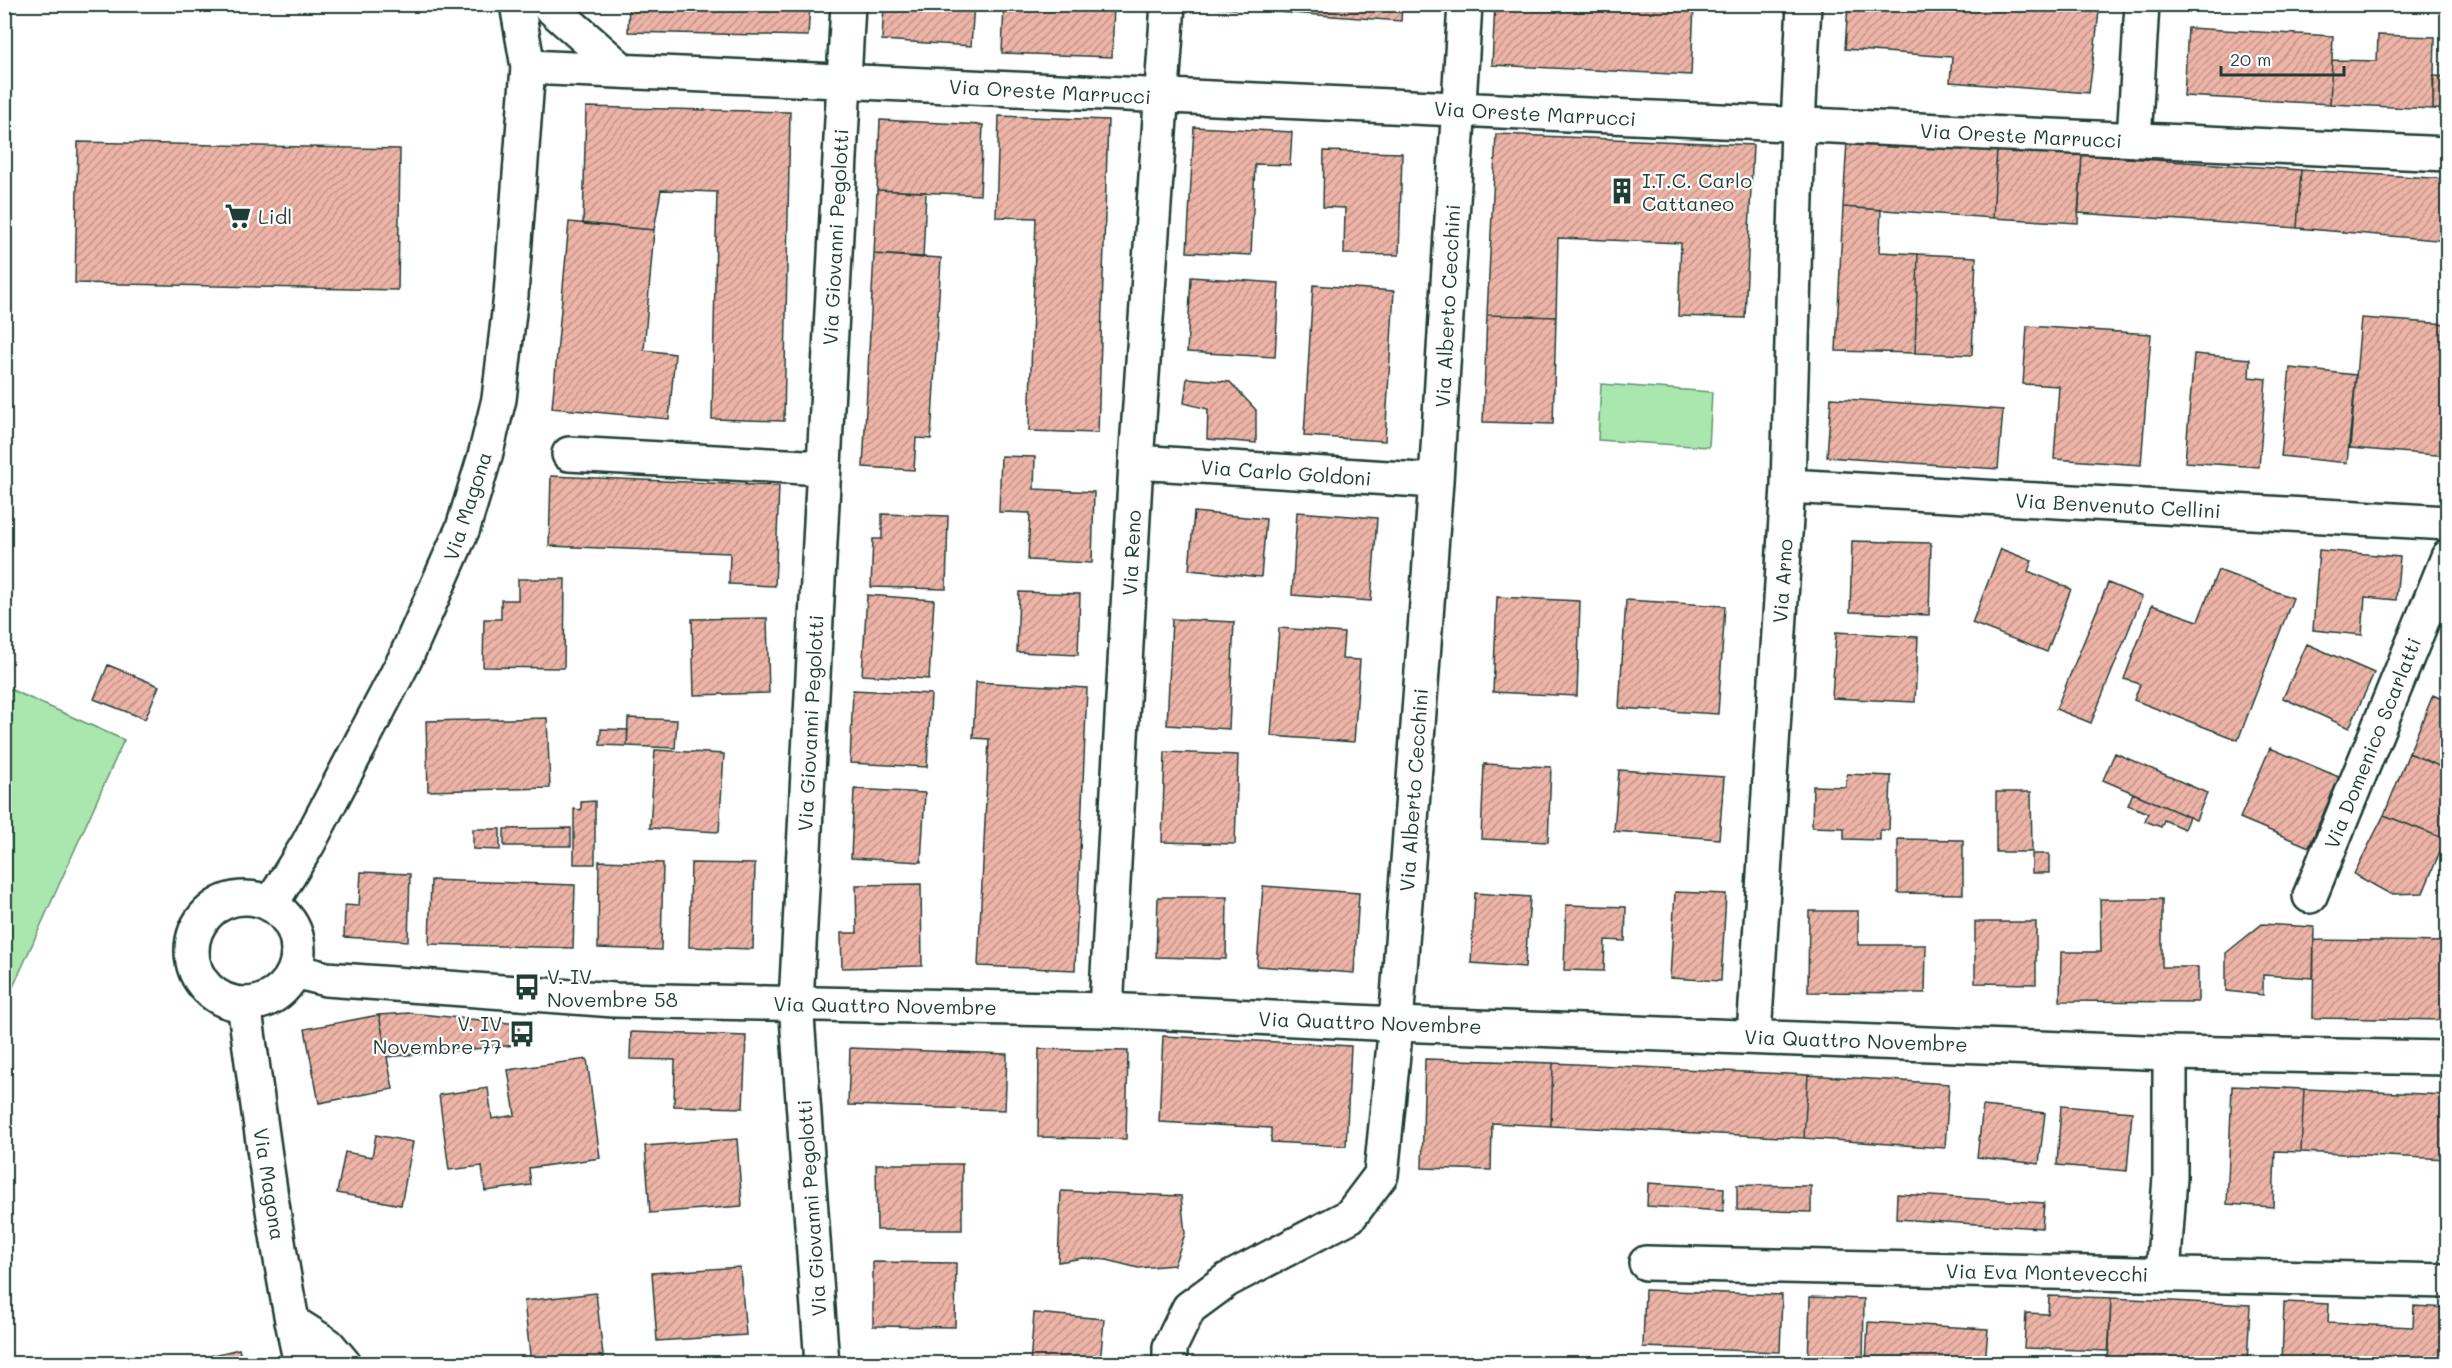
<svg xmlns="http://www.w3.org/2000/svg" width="2452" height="1368" font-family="Mali,sans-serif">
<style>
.green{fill:#aae7ae;stroke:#649271;stroke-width:1.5}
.building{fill:url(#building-hatch);stroke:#1f3d34;stroke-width:1.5}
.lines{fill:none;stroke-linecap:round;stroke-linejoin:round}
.minor-casing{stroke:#1f3d34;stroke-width:38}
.major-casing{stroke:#1f3d34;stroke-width:38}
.minor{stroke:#fff;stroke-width:33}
.major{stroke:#fff;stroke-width:33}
.labels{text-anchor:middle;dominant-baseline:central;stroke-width:4.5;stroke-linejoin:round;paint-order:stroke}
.street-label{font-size:20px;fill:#1f3d34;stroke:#fff}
.poi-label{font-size:20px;fill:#1f3d34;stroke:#fff;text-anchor:start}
</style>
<defs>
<pattern id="building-hatch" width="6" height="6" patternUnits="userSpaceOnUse" patternTransform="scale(1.5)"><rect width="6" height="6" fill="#eeb4a8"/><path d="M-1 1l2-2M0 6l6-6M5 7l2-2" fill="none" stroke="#c0948a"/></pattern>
</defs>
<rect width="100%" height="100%" fill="#fff"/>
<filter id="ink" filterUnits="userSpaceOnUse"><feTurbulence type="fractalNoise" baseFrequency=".0167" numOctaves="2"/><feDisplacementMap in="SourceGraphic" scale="12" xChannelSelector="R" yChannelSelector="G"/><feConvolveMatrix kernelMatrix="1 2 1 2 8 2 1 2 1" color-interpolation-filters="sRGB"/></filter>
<g filter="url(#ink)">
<path class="green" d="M1601,384L1712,392L1709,447L1598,440Z
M5,687L124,740L5,1005Z"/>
<path class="building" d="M629,4H810L808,36L628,32Z
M884,4H974L971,46L882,40Z
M1004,4H1114L1112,57L1002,53Z
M1196,4H1402L1401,21L1196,6Z
M1495,4H1694L1691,75L1492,65Z
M1848,4H2100L2089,93L1950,82L1952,57L1845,49Z
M2188,28L2333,36L2330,104L2184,96Z
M2378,35L2435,37L2433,109L2330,104L2332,60L2377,61Z
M2433,76L2448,77V110L2433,109Z
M586,107L790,112L784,421L712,419L717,192L661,190L654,230L583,224Z
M999,116L1108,120L1098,433L1029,431L1036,218L996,217Z
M880,120L983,125L980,195L877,190Z
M1194,127L1292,132L1290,165L1255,164L1251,255L1187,252Z
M1496,134L1753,145L1745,318L1678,316L1681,243L1558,238L1556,317L1487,315Z
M1847,141L1997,150L1993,218L1843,207Z
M78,142L400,149L398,290L75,283Z
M1997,150L2082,155L2078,223L1993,218Z
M1324,151L1402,153L1399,255L1344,254L1345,208L1323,207Z
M2082,155L2301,170L2297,228L2078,213Z
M2301,170L2448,179V241L2297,228Z
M877,190L926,192L923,258L874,254Z
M1843,207L1881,210L1879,252L1918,254L1915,353L1836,351Z
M569,222L654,230L644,350L675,354L669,419L552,408Z
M874,254L941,258L931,439L916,438L914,470L863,467Z
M1918,254L1976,257L1972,355L1915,353Z
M1191,277L1279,283L1275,357L1187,352Z
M1313,285L1394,291L1385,441L1304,436Z
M1487,315L1556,317L1553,424L1483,422Z
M2361,318L2448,324V456L2350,448Z
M2027,326L2151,334L2141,465L2054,459L2059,386L2023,384Z
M2194,354L2250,359L2249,377L2266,379L2259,467L2185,462Z
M2290,368L2356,375L2347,463L2281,456Z
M1187,378L1230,382L1256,410V443L1207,439L1208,409L1184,403Z
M1831,398L2003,410L1998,469L1827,457Z
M1001,456L1035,457L1034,489L1094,492L1092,563L1028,560L1030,513L999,512Z
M551,476L779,486L775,586L729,584L730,553L549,546Z
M1194,512L1266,519L1261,577L1189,570Z
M1297,512L1377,518L1371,601L1292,595Z
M882,514L948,516L946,589L871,587L873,539H882Z
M1852,541L1931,543L1929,615L1850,612Z
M2001,549L2032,561L2028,571L2071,589L2047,652L1972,623Z
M2319,550L2400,557L2396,600L2365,597L2362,635L2313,630Z
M2218,570L2293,598L2238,740L2134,700L2140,684L2124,679L2152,605L2198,621Z
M518,579H565L564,668L483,667L484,619H501V600H518Z
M2108,583L2142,597L2091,723L2056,709Z
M1019,592L1080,594L1078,655L1017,652Z
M867,595L934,600L929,679L862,675Z
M1497,597L1580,601L1577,696L1493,692Z
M1626,600L1725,606L1718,714L1619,708Z
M767,618L769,693L694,695L692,619Z
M1172,619L1234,622L1229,729L1167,725Z
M1279,628L1344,633L1342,659L1360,660L1354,742L1271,736Z
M1836,632L1918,637L1915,702L1832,698Z
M2307,644L2374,673L2349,728L2283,698Z
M108,665L159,686L145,719L94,699Z
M976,682L1087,688L1075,970L978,966L989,739L973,738Z
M853,690L931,694L927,767L850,763Z
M2433,695L2448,702V770L2409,753Z
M547,718L550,788L428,791L426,721Z
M628,718L677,720L675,748L627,746Z
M601,729L628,730L627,746L600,745Z
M2270,748L2339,777L2309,847L2240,818Z
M655,750L724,754L719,832L650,828Z
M1165,752L1238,755L1235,844L1162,842Z
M2115,753L2207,793L2196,820L2103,780Z
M2409,753L2448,770V833L2445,839L2384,815Z
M1484,764L1551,767L1548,842L1481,839Z
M1619,770L1724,777L1719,839L1614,831Z
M1847,774L1891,776L1889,830H1880V840L1844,839V828L1812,827L1813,786L1846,787Z
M854,789L925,793L921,862L851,858Z
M1996,792H2031L2032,852H1996Z
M2133,793L2189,817L2184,829L2164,820L2161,827L2145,821L2148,813L2128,805Z
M595,801V864H574V809L581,810V802Z
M2384,815L2445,839L2423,893L2390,894L2354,874Z
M571,828V846H504V829Z
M473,829H500V850L473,849Z
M1898,839L1963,840V894L1898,893Z
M2032,854H2049V873H2032Z
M599,861L663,863L661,950L598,948Z
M691,863L755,864L753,949L689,947Z
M361,872L410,874L408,941L344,937L345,905L359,906Z
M431,880L575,885L573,948L429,944Z
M921,884L922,966L842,968L841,933H857L856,885Z
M1263,886L1359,893L1354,973L1257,966Z
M1675,892L1726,894L1721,981L1670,978Z
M1475,893L1530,897L1525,967L1471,963Z
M1158,897H1227L1226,959L1156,957Z
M2100,899H2162V967H2198V1002L2060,1001L2061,952H2101Z
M1566,905L1626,907L1625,941L1605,940L1604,971L1564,970Z
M1809,911H1858V945H1926L1925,993L1808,992Z
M1975,922H2036V984L1975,983Z
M2262,924L2314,927L2313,978L2263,975V995L2226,991V953Z
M2314,940L2448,942V1020L2313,1018Z
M410,1013L520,1024L516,1045L387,1057L379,1015Z
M379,1015L393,1089L319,1103L305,1029Z
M631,1032L746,1036L743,1108L674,1106L675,1060L630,1059Z
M1163,1036L1351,1046L1346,1146L1271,1142V1128L1159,1122Z
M850,1048L1007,1054L1005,1110L848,1105Z
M1039,1049L1128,1051L1126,1139L1038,1137Z
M587,1059L600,1158L529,1168L531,1185L485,1191L482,1166L449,1170L439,1095L488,1088L492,1119L515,1115L508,1070Z
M1425,1059L1553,1063L1551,1126L1492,1123L1491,1170L1422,1168Z
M1553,1063L1808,1075L1804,1138L1551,1126Z
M1808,1075L1949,1084L1945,1148L1804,1138Z
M2232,1086L2304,1089L2301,1152L2275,1151L2273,1207L2227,1204Z
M2304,1089L2448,1095V1159L2301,1152Z
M1983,1106L2045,1113L2039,1164L1977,1157Z
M2061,1106L2132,1112L2127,1171L2057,1165Z
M376,1135L413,1142L401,1205L337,1193L345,1152L372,1157Z
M737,1139L742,1206L650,1213L645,1146Z
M876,1164H962V1230H877Z
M1648,1183L1724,1188L1723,1211L1647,1206Z
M1737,1185L1811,1186V1212L1737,1210Z
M1061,1191L1181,1196L1185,1234L1174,1265L1138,1268L1107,1260L1083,1258L1058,1262Z
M1897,1194L2044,1203L2042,1228L1896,1219Z
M873,1262L956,1263L955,1327L873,1326Z
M740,1267L746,1335L657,1341L652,1273Z
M1645,1290L1782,1295L1780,1352L1643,1347Z
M596,1293L604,1364H531L524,1301Z
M2049,1296L2111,1298L2109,1351L2024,1348L2026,1313L2048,1314Z
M1810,1297L1864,1299L1863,1364H1808Z
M2111,1298L2250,1305L2247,1364H2138V1361L2108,1359Z
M2284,1302L2329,1304L2328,1323L2413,1327L2414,1306L2448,1308V1364H2282Z
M1034,1313L1104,1319L1100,1364H1030Z
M1868,1322L1988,1329L1985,1364H1866Z
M239,1349L243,1364H177Z
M960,1359V1364H875V1362Z"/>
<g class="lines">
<g class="minor-casing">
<path id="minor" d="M547,4L623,71
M528,67L2448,154
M2134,140L2142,4
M569,454L823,468
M1136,462L1436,481
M1788,486L2448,523
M2310,896L2448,557
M244,1004C261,1124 275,1245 301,1364
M1106,1010L1136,462L1168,4
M1754,1036L1788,486L1798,125L1804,4
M1646,1263L2448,1281
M2163,1274L2170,1177V1053
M292,1322L328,1345L344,1364
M822,1364L796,1003L848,4
M1170,1364V1347L1189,1308L1227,1280L1350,1216L1381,1175L1396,1024L1436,481L1465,4"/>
</g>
<g class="major-casing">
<path id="major" d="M192 951a53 53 0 1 1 106 0a53 53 0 1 1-106 0Z
M271,904L308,844L405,659L463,528L485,456L499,399L511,295L528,67L517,4
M295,971L326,979L614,1000L1106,1010L1396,1024L2170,1053L2448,1058"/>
</g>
<use href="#minor" class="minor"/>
<use href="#major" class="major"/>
</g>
</g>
<defs>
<g id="building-bare" transform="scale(2.07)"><path d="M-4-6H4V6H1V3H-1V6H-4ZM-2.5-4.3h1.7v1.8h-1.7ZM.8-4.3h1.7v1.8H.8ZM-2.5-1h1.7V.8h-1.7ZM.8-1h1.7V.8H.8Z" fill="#1f3d34" stroke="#fff" stroke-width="2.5" paint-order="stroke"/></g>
<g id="supermarket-bare" transform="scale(2.07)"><path d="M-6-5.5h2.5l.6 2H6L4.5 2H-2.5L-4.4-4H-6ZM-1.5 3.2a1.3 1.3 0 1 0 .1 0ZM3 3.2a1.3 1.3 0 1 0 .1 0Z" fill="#1f3d34" stroke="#fff" stroke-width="2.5" paint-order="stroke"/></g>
<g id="bus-bare" transform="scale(2.07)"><path d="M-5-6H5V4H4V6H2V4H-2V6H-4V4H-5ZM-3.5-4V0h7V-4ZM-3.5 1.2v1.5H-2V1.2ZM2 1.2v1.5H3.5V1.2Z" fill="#1f3d34" stroke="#fff" stroke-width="2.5" paint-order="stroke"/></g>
</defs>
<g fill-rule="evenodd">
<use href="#building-bare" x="1622" y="191"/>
<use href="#supermarket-bare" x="238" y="216"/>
<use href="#bus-bare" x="527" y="987"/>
<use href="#bus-bare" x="522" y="1034"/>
</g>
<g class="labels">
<g class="street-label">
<text transform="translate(1050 91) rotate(3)">Via Oreste Marrucci</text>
<text transform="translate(1535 113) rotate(3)">Via Oreste Marrucci</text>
<text transform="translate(2021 135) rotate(3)">Via Oreste Marrucci</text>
<text transform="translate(835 237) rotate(-87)">Via Giovanni Pegolotti</text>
<text transform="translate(1447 306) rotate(-87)">Via Alberto Cecchini</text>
<text transform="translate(1286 472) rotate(4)">Via Carlo Goldoni</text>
<text transform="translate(2118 505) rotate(3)">Via Benvenuto Cellini</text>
<text transform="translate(467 506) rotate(-72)">Via Magona</text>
<text transform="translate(1131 553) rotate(-87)">Via Reno</text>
<text transform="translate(1782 581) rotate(-86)">Via Arno</text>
<text transform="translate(810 723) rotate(-87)">Via Giovanni Pegolotti</text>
<text transform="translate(2372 743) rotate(-68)">Via Domenico Scarlatti</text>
<text transform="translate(1413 790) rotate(-86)">Via Alberto Cecchini</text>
<text transform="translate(885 1005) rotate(1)">Via Quattro Novembre</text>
<text transform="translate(1370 1022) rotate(2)">Via Quattro Novembre</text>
<text transform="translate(1856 1040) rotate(2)">Via Quattro Novembre</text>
<text transform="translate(270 1184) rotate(81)">Via Magona</text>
<text transform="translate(811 1208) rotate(-94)">Via Giovanni Pegolotti</text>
<text transform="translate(2047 1272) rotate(1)">Via Eva Montevecchi</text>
</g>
<g class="poi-label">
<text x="1642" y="180">I.T.C. Carlo<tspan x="1642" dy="23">Cattaneo</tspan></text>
<text x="258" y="216">Lidl</text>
<text x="547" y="976">V. IV<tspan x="547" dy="23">Novembre 58</tspan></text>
<text x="502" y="1023" text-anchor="end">V. IV<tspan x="502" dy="23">Novembre 77</tspan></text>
</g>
</g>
<rect width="2452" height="1368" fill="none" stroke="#fff" stroke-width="24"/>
<rect x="12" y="12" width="2428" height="1344" fill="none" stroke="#1f3d34" stroke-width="2" filter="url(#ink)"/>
<path d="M2221 66v9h123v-9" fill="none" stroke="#1f3d34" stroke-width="3"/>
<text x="2230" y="66" font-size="18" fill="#1f3d34" stroke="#ffffff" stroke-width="4.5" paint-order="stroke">20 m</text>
</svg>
